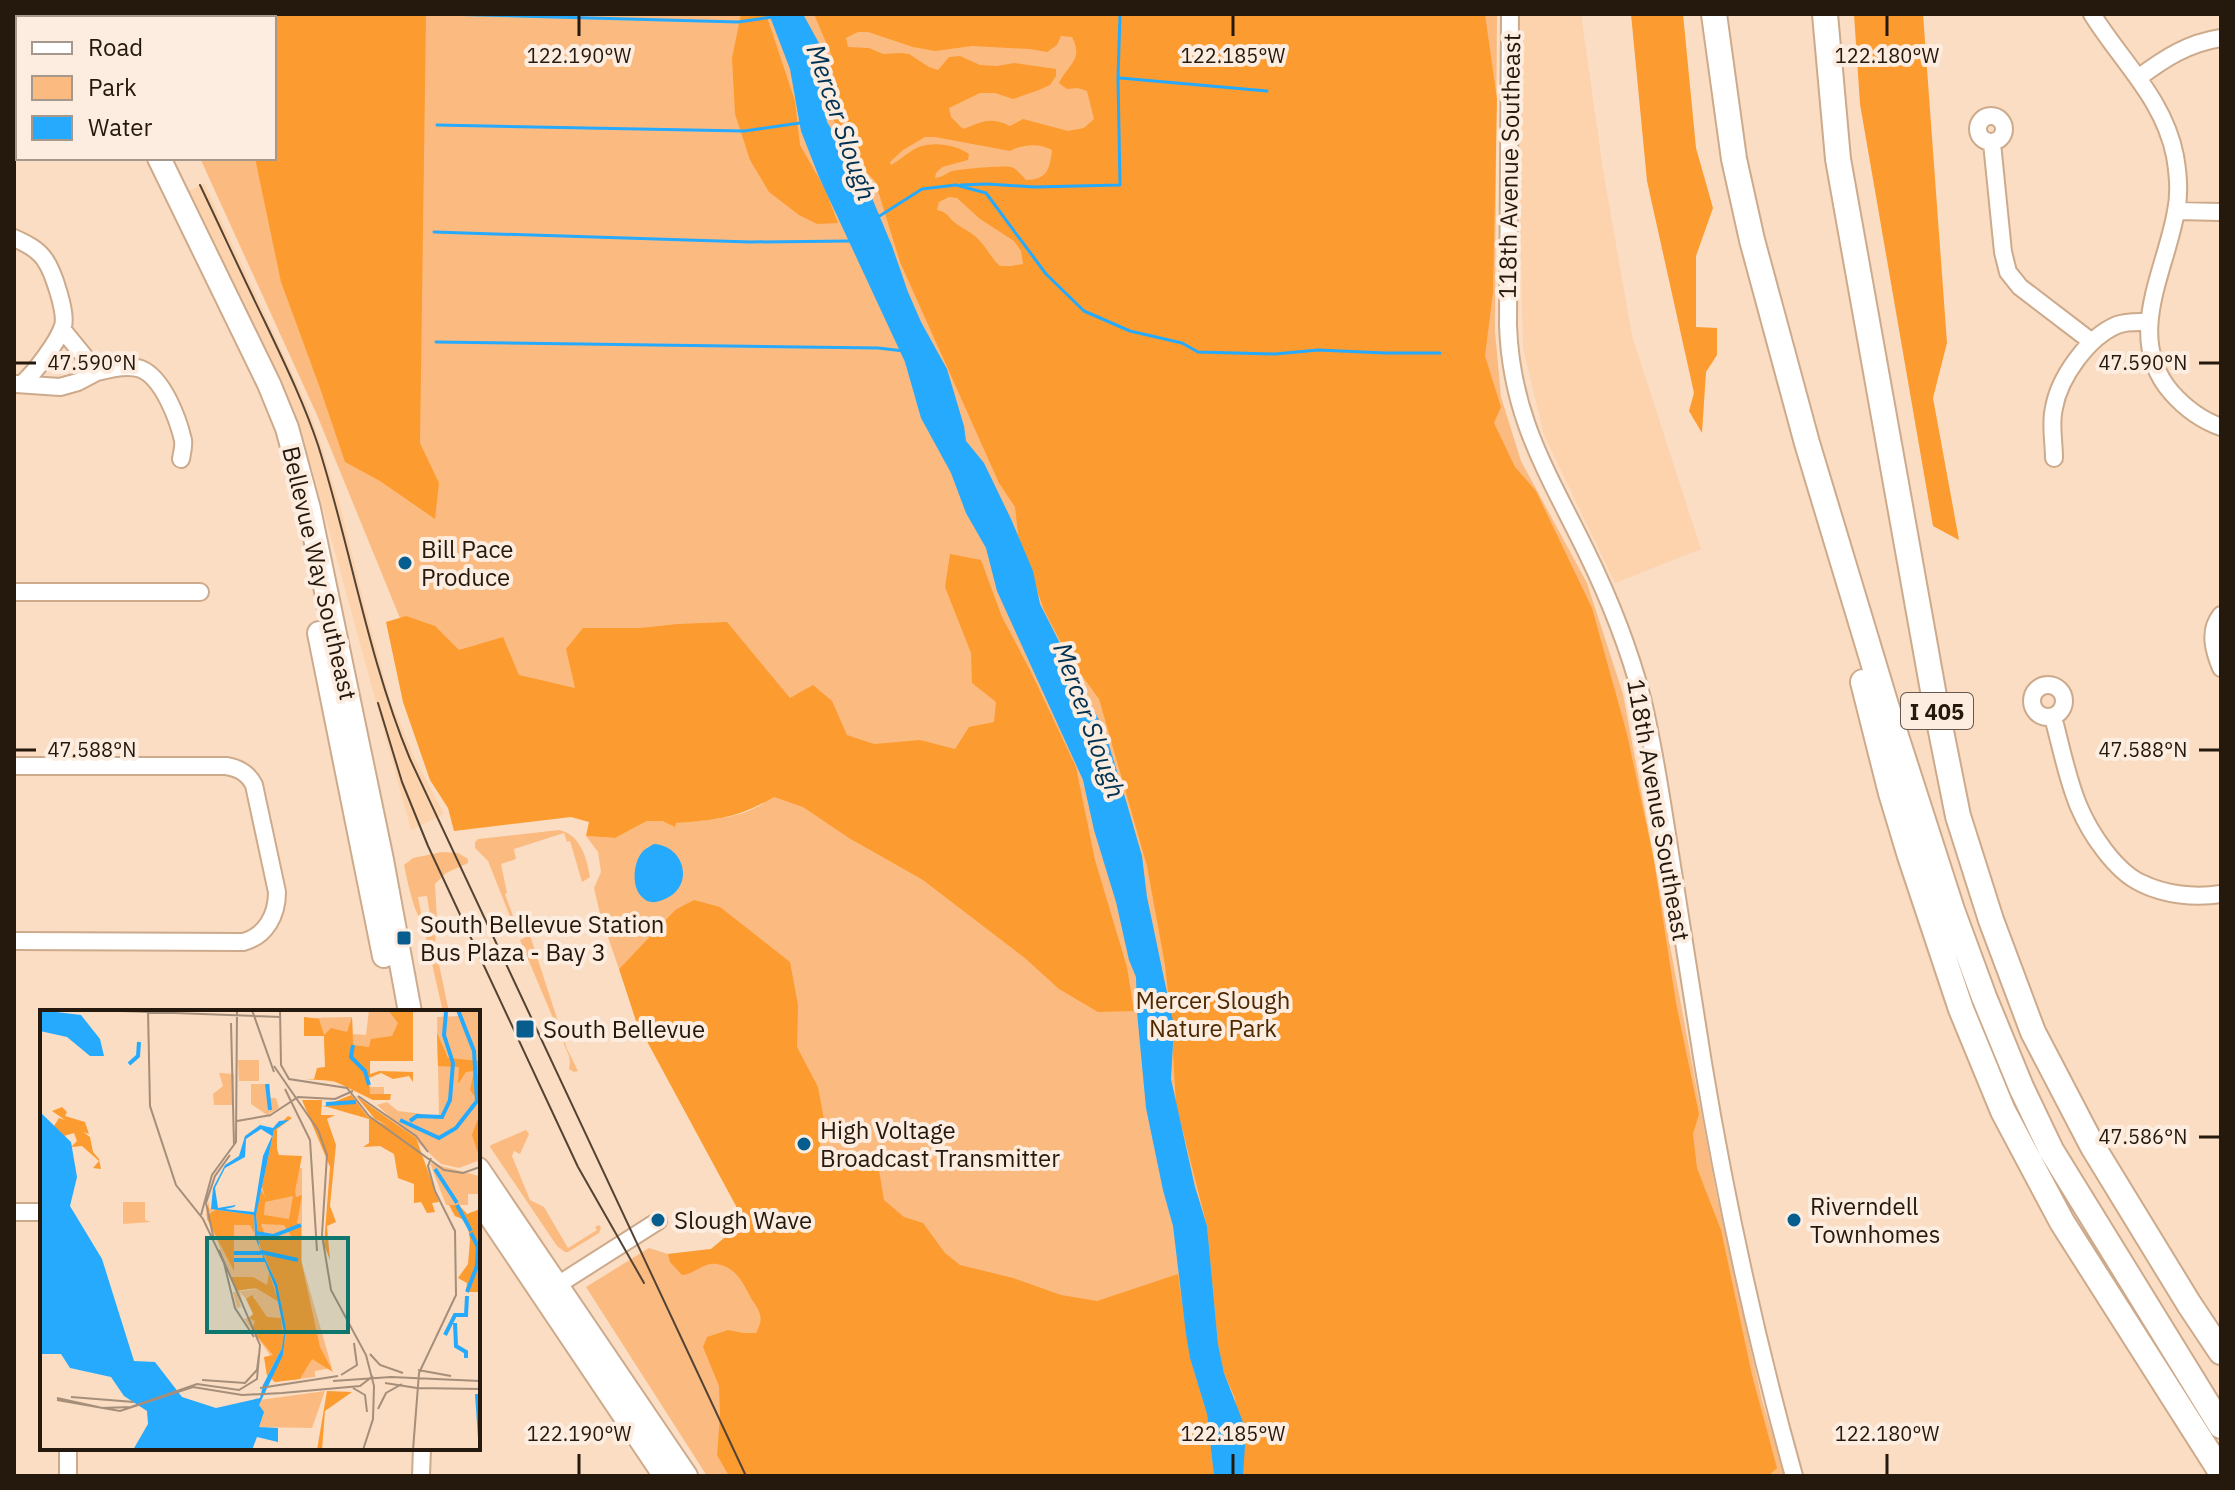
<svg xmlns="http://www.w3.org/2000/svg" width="2235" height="1490" font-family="'IBM Plex Sans',sans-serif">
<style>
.built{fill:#fdd3ad}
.green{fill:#fbbb80}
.forest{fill:#fc9b2f;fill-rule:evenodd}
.water{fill:#25aafd}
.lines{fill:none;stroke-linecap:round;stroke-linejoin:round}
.stream{stroke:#25aafd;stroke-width:3}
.minor-casing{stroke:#cdaa8b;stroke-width:20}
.major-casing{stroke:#cdaa8b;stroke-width:26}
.highway-casing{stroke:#cdaa8b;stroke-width:28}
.minor{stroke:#fff;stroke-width:16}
.major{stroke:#fff;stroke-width:22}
.highway{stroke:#fff;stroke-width:24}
.tram{stroke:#534334;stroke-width:2}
.ticks{fill:none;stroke:#25180c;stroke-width:3}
.poi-dot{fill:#075d8e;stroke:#fcede0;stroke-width:3}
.labels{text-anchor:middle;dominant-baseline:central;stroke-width:8;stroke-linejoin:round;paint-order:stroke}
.shield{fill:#fcede0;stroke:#66584c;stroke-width:2}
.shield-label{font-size:22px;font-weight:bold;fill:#25180c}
.street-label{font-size:24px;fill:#25180c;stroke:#fcede0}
.poi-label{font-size:24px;fill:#25180c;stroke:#fcede0;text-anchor:start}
.park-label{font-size:24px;fill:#4e2900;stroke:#fcede0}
.water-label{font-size:26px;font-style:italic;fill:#003252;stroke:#fcede0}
.inset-river{fill:none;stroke:#25aafd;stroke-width:4}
.inset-road{fill:none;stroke:#a58e7a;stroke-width:2}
.view{fill:#0f766e;fill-opacity:0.15;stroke:#0f766e;stroke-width:4}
.inset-edge{fill:none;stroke:#25180c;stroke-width:4}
.ticks-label{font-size:20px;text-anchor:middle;fill:#25180c;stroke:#fcede0;stroke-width:8;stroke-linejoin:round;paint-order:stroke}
</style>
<rect width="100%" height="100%" fill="#faddc3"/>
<path class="built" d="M1520,14H1581L1603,170L1632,336L1701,549L1615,583L1544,435L1523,348L1519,161Z
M204,183L307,405L320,441L341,509L364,604L391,702L414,757L444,814L411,830L312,468L280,382L189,191Z"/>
<path class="green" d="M135,14H1497L1495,331L1501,397L1521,461L1587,583L1623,694L1716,1192L1762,1400L1785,1476H707L586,1287L649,1248L668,1254L711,1249L729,1234L737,1206L675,910L619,969L600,914L594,888L601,872L598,852L586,836L615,838L647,821H662L675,827V823C705,820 737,820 764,803L467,782L317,415L200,158H274V18H137Z
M559,830C580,834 587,858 590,877L582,882L570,841L567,842L564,833L514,849L516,859L501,864L507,893L505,894L519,933L517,934L488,861L475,848V842L478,839Z
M442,852L458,853L468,859V863L446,873L435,884L437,920L431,922L427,896L418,897L423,923C414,914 407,879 404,865L413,858Z
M525,920L567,1049L578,1071L574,1072L569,1069L570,1063L569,1056L520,940L526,937L520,921Z
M436,929L435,945L449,1012H443L425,933Z
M526,1130L529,1134L520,1154L514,1151L512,1156L530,1200L544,1207L568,1248L597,1230L595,1227L599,1225L601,1228L599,1233L568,1252H565L557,1246L490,1147L491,1145Z"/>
<path class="forest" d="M130,14H426L420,443L439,483L435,519L380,481L345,462L320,388L281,282L255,158H274V18H132Z
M741,14H766L795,101L800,145L825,189L838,223L817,224L799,215L769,192L750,160L735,114L732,58Z
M814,14H1485L1497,99L1493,292L1485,356L1501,407L1494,423L1515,467L1536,491L1592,608L1627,734L1653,855L1676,1003L1699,1114L1693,1134L1697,1168L1721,1230L1752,1375L1777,1468L1768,1476H1243L1235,1398L1224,1373L1218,1344L1207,1226L1176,1104L1171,1019L1165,965L1147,866L1099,699L1069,658L1044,610L1018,535L1015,507L999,483L900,262L875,181L845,151L824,92L833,59ZM858,32H868L913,47L935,51L972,46L1030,49L1047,52L1057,45L1061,36L1072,37C1084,60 1068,64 1059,83L1067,89L1078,88L1087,91L1094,119L1084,128L1068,131L1023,119L1010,126C990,116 982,122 963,129L951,117L949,108L980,93H995L1013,99L1039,90L1050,85L1056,76V69L1014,63L997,66L980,65L960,56L949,57L938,70L929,67L909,54L901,53L883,54L869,48L848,47L846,38ZM925,137H935L1010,151C1023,144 1040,143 1052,150C1050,169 1047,180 1026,180C1022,176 1017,169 1011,167C1007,165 959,169 952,171C945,174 943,177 935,178L936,173L942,167L968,160L969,154C957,145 934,141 919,147C909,151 900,160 891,165L890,162L903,150ZM949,197L957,198L980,219L1014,241L1021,251L1023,264L1011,266H1000C991,258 987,248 979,240C973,233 965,230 958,225C949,219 948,212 937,210L939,202Z
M1631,14H1683L1696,148L1713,208L1696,256V327L1717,328V355L1706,372L1702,433L1689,411L1694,393L1647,181Z
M1854,14H1923L1947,343L1933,398L1959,540L1933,526L1860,104Z
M950,554L981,560L1002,617L1031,672L1076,767L1095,860L1127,967L1134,1011L1098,1012L1059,989L1026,959L923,880L849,838L803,807L774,797C738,818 717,820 676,823L675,827L662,821H647L615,838L586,836L589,822L571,817L454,831L448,808L430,780L403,702L386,622L406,616L435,626L459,650L503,637L519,675L575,688L566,649L583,628H640L678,624L727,622L790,698L813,685L832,701L847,735L874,744L920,740L955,749L969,727L994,722L996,702L972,683L971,653L945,587Z
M694,900L720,907L790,962L798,1005L797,1047L818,1087L824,1120L820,1146L825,1151H848L866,1159L879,1170L884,1200L904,1217L923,1223L945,1253L960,1265L1013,1278L1061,1295L1097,1301L1178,1274L1190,1358L1207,1414L1214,1476H729L717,1455L720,1416L719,1386L703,1347L707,1337L728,1330L743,1333H756C759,1327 762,1321 760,1315C759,1309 754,1303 751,1298C743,1283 736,1267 717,1264C703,1262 695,1274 682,1275L670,1262L668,1254L711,1249L729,1234L736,1206L636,1021L619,969L675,910Z"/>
<path class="water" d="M769,14H803L820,45L827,68L823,98L827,122L867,186L892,246L908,292L921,322L947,369L964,426L966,441L984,463L1011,519L1033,571L1040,604L1105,732L1127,804L1142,856L1147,897L1174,1026L1171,1079L1195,1187L1207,1226L1218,1344L1224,1373L1246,1430L1243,1476H1214L1207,1414L1190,1358L1186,1334L1173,1226L1163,1190L1146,1108L1137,1012L1136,977L1129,960L1116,902L1094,830L1083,780L997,591L986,548L966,513L951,473L921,418L905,362L819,177L801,131L790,69Z
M654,844C685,846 695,886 665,899C656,903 648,904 642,897C631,887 633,862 643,851C644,850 653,844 654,844Z"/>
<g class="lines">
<path class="stream" d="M441,14L738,22L772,17
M1120,78L1267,91
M437,125L744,131L800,123
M961,185L987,184L1034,187L1120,185L1118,78L1120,15
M878,217L922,189L956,185L986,193L1046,274L1084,311L1130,331L1182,343L1198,352L1275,354L1318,350L1385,353H1440
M434,232L750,242L850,241
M436,342L878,348L904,351"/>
<g class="minor-casing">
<path id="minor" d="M1510,14L1508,325C1511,417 1548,473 1586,551C1609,598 1629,648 1642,698C1654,747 1661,797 1669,847C1680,919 1691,991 1703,1063C1726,1202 1756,1340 1794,1476
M2092,14C2121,61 2164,99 2175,156C2178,173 2180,193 2176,211C2166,271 2124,337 2171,392C2185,408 2201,420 2221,427
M2138,78C2165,58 2188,43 2221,38
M1978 129a13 13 0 1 1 26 0a13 13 0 1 1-26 0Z
M1992,143L2003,252L2008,272L2020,287L2092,342
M2176,211L2221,212
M14,238C25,243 38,249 45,260C53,271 67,313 63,326C58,342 35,372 23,383
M62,329L97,372C110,369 128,364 141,369C163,378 178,419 183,440C184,446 182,453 181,459
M16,384L60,387L78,382L97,372
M2054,458C2054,442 2050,424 2054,408C2059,378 2088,337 2117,325C2127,321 2138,322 2148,322
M14,592H200
M2221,615C2208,631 2214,651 2221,668
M2032 701a16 16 0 1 1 32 0a16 16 0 1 1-32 0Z
M2053,717C2061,746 2067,779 2079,807C2090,833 2115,871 2141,883C2165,895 2195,898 2221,894
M14,766H226C239,768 248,773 254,785L277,892C277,915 266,936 243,942L14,941
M14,1212H42
M556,1286L658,1221
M68,1476V1448
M421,1476L422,1448"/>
</g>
<g class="major-casing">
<path id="major" d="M78,14L80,18
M159,158L269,384L287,428L309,509L382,860L410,1012
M319,633L384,956
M478,1169L686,1476
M478,1198L665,1476"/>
</g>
<g class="highway-casing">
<path id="highway" d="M1714,14L1734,159L1752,240L1807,443L1886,705L1952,910L1984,997L2021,1087L2051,1150L2221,1426
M1825,14L1838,159L1934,696L1958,816L1991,920L2033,1032L2093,1147L2189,1304L2221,1352
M1863,682L1891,793L1910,856L1961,1009L2003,1111L2062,1222L2221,1472"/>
</g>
<use href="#minor" class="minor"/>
<use href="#major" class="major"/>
<use href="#highway" class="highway"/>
<path class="tram" d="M108,14L110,18
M200,185C222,231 243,277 265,322C284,362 304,403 318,445C351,549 368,658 410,759L746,1476
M378,703L402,782L428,846L578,1167L644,1283"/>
</g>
<path class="ticks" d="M579,16V36M1233,16V36M1887,16V36M16,363H36M2199,363H2219M16,750H36M2199,750H2219M2199,1137H2219M579,1454V1474M1233,1454V1474M1887,1454V1474"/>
<g class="poi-dot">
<circle cx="405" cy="563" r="8"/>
<rect x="396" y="930" width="16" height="16" rx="4"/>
<rect x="515" y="1019" width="20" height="20" rx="4"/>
<circle cx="804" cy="1144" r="8"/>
<circle cx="658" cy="1220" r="8"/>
<circle cx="1794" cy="1220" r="8"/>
</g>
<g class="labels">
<rect class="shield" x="1901" y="693" width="72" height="36" rx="6"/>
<g class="shield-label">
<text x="1937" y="711">I 405</text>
</g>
<g class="street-label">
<text transform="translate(1509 166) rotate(-89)">118th Avenue Southeast</text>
<text transform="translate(320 573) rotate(77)">Bellevue Way Southeast</text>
<text transform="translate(1659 810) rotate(80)">118th Avenue Southeast</text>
</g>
<g class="poi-label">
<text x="421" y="549">Bill Pace<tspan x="421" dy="28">Produce</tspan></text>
<text x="420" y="924">South Bellevue Station<tspan x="420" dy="28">Bus Plaza - Bay 3</tspan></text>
<text x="543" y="1029">South Bellevue</text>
<text x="820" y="1130">High Voltage<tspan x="820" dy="28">Broadcast Transmitter</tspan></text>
<text x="1810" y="1206">Riverndell<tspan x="1810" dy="28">Townhomes</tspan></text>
<text x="674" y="1220">Slough Wave</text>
</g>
<g class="park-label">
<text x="1213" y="1000">Mercer Slough<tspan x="1213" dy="28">Nature Park</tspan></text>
</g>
<g class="water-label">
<text transform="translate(842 122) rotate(71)">Mercer Slough</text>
<text transform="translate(1090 720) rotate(70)">Mercer Slough</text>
</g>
</g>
<g transform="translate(40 1010)">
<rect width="440" height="440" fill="#faddc3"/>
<path d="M329,0H373V51H329V77H344V84H330L329,88L317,78L286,70L284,26H264V8L312,7L313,24L326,25ZM418,0H440V150L419,158L401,154L337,95L347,92L358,101L399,106L397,7L418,6ZM198,50H219V71H199ZM179,63L194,64L193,95H174L173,84L183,76ZM211,74H230V88H236L239,98L227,105L211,94ZM390,153L439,166V184H428V195H406ZM227,158H262V253L292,358L275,361V367L234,372L227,365L230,345L204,309L213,306L215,287L206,289L200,282L203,296L197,282L201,297L197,298L193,282L215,279L196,277L166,205L167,198L216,204ZM83,192H105V210L111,212L83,214ZM285,381L272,418L219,417L197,393Z" fill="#fbbb80"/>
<path d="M348,0H373V51H330V64L339,61L373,62V72L369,66L353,69L341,63L329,68L330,84H351L350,90H333L294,71L265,69H274L277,58L285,57L284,26H264V7L279,9L284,25L291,18L307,22L312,7L313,35L329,37L331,29L352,26L358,13ZM397,23L408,48L440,51V149L432,125L439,106L438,91L430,80L434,61L426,62L418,74L419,57L398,56ZM311,85L328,107L349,116L335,109L316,86L376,128L399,192L392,193L395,202L387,203L381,192L374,193V174L358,168L354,144L340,136L323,137L329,133V109L284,96ZM262,90H282L281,105H295L287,109L296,135L290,196L296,212L287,216L290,250L284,235L290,157ZM22,97L27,102L25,106L45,112L49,124L43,122L50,127L53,142L59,149L61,159L53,158L59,151L42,136L31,137L37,131L34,123L24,126L14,116L19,108L25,110L12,101ZM248,106L252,108L237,119V139L239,145L262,146L255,181L256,187L262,185L257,213L261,215V250L280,337L293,362L272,349L260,369L235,372L230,366L243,345L246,318L236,272L219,234L216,204L221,180L225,187L222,176L234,120ZM253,186L249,209L224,205L225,192ZM221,214L244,215L252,227L226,228ZM169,191V204L176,200L214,205V223L210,215H194V261L167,209ZM409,195H419L427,204L440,199V282H426L427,273L418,268L428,254L430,230L427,211L415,206ZM229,263L239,292L216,278L196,281L191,267H213L227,275ZM212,285L227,307L241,308L244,334L227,366L224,347L233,345L212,320L215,311L209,308L213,304L206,289ZM287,381L312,382L285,401L282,440H277Z" fill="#fc9b2f" fill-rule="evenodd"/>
<path d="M0,0L41,5L60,29L64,46H50L27,27L0,21ZM0,102L31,132L37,167L30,196L62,249L94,351L115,352L142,387L176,398L220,388L223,375L242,338L244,322L235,277L215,227L214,205L171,199L173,178L185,155L199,146L205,126L220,115L233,118L239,111L249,110L234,120L216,205L219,236L237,274L246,318L243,345L219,395L224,402L219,417L238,418V432L217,427L212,440H93L108,414L107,401L84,386L71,367L30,358L21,344H0ZM221,119L232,126L223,146L214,202L185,199L194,197L196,195L178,198L175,178L185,158L205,147L206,129Z" fill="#25aafd" fill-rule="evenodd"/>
<path class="inset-river" d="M313,35L311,47L325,61L329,75M89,54L98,46L99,32M227,74L230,100M286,94L316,92M360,110L399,128L416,118L437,91L434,41L418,0M370,111L377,106L402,107L410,90L413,53L404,25L406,2M395,159L417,193M417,195L431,221M216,223L233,226L261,215M221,242L258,250M194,243H221M194,250H225M427,282L437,256L438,237L431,223M415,313L416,336L426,342V348M405,325L415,305H426L427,286M437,384L440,428"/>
<path class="inset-road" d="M54,0L241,7M108,0L110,96L136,175L163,209L184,253L195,298L214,327M212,0L234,62M240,0L241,55L249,69L307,78L329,106L404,160L423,163L440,157M191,13L194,135M234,56L278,120L287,145L282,225L291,280L326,345L334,376L333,409L323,440M245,79L270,130L277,241M318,86L376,126L388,142M229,106L258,87L295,89L313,81M197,111L231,105M161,205L172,165L196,132L197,0M174,230L166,193L175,166L190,145M330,344L340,355L363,363M378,360L411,366M301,365L317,355L314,333M162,370L205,373L217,360L219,344M293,371L351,367L440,371M345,373L377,378M220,378L298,366M313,378L325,385L327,402M377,378L440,379M31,387L94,392M17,388L58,397M17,390L80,401L153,377L202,385L242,383L320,376L333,366M62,398L91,397L157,374L199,380L217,369L220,335L179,240M338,399L346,383L362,374M373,440L379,363L416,285L415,221L395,181L388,156L391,148"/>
<path class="view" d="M167,228H308V322H167Z"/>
<rect width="440" height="440" class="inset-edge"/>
</g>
<g class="ticks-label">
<text x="579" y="63">122.190°W</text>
<text x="1233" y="63">122.185°W</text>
<text x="1887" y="63">122.180°W</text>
<text x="92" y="370">47.590°N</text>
<text x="2143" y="370">47.590°N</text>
<text x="92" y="757">47.588°N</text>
<text x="2143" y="757">47.588°N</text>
<text x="2143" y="1144">47.586°N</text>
<text x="579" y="1441">122.190°W</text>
<text x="1233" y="1441">122.185°W</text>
<text x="1887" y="1441">122.180°W</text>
</g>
<rect width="2235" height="1490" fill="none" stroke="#25180c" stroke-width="32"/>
<rect x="16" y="16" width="260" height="144" fill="#fcede0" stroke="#a6988b" stroke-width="2"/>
<rect x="32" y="42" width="40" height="12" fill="#ffffff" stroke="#a6988b" stroke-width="2"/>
<text x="88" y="56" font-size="24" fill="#25180c">Road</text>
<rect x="32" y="76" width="40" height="24" fill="#fbbb80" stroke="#a6988b" stroke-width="2"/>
<text x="88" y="96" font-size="24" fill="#25180c">Park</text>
<rect x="32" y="116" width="40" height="24" fill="#25aafd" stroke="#a6988b" stroke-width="2"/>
<text x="88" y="136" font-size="24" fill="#25180c">Water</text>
</svg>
